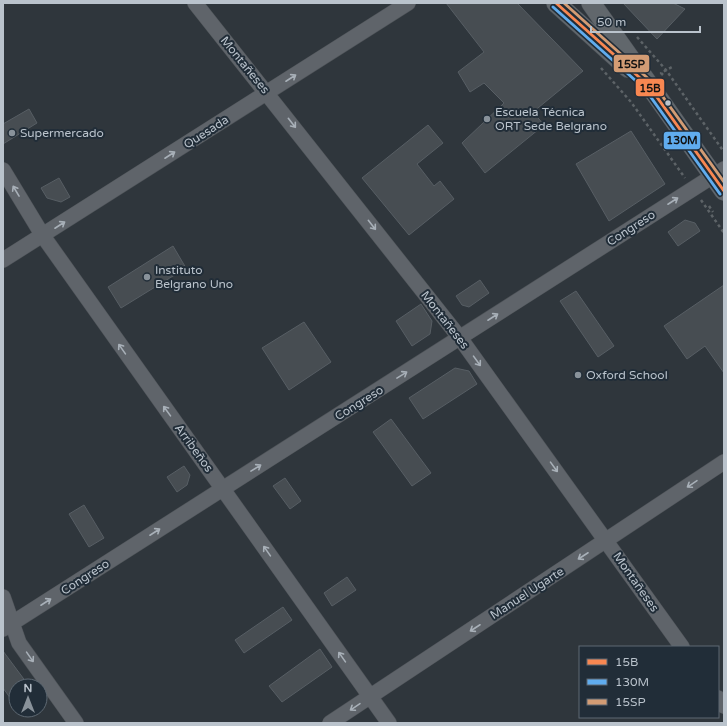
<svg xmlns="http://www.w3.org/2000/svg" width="727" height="726" font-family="'Varela Round',sans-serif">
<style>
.building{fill:#474d52;stroke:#575e64}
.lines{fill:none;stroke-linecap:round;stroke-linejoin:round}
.minor-casing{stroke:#4d5257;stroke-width:16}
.major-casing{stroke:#4d5359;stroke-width:20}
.path{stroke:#5d6367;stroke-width:2.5;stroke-dasharray:3 3;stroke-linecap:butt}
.minor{stroke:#5f646a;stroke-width:15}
.major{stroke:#61676c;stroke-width:19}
.bus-1-casing{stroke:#212d38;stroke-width:6}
.bus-2-casing{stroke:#212d38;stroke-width:6}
.bus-3-casing{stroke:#212d38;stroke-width:6}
.bus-1{stroke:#f88751;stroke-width:3}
.bus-2{stroke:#60acee;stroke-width:3}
.bus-3{stroke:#d39c74;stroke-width:3}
.oneway{stroke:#a8b0b8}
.bus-dot{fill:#bac3cc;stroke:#212d38;stroke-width:1.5}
.poi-dot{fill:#89929a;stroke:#212d38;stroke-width:1.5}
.labels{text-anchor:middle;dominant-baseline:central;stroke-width:4;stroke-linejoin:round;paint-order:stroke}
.street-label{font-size:12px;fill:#bac3cc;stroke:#212d38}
.poi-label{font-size:12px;fill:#bac3cc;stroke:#212d38;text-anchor:start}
.line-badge{stroke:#212d38;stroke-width:1.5}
.pale-badge-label{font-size:11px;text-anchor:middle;font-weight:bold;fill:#111}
</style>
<rect width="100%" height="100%" fill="#2f363c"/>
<path class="building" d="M446,3H517L583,71L533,112L544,125L485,173L462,143L504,103L484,83L470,92L458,72L484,52Z
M623,3H673L685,9L657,39Z
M29,109L37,123L3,144V124Z
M428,125L443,143L417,164L434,186L440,181L454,199L409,235L362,178Z
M631,131L665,184L609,221L576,164Z
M59,178L70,197L61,202L47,198L41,188Z
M685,220L695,223L700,231L678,246L668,232Z
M173,246L186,268L121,308L108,287Z
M480,280L489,293L469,307L462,305L456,296Z
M724,285V373L705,346L687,359L664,326Z
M576,291L614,346L598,357L560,301Z
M421,304L432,321L430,334L412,346L396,321Z
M304,322L331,362L289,390L262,348Z
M455,368L469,371L477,384L423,419L409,398Z
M391,419L431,473L412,486L373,432Z
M184,466L190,475L187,485L177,492L167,477Z
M285,478L301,501L290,509L273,486Z
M84,505L104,538L89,547L69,514Z
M347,577L356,590L332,606L324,593Z
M283,607L292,620L244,653L235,640Z
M320,649L332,667L282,702L269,686Z
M3,651L29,686H16V706L3,688Z"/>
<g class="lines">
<g class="minor-casing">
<path id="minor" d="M195,3L460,338L682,647
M3,170L43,236L389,723
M3,260L408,3
M3,597L19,643L76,723
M3,629L724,169
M718,698L724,706
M330,723L724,462"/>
</g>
<g class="major-casing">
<path id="major" d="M556,3L628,68
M591,3L724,191"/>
</g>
<path class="path" d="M637,37L666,70L724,152
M601,68L631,102L685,178
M663,75L661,73L672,67
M701,200L724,233
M709,206L713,212"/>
<use href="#minor" class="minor"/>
<use href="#major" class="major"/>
<g class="bus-1-casing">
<path id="bus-1" d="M556,3L649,86L724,191"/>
</g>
<g class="bus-2-casing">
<path id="bus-2" d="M553,7L645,89L720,194"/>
</g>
<g class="bus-3-casing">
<path id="bus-3" d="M564,3L653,83L724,182"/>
</g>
<use href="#bus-1" class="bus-1"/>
<use href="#bus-2" class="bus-2"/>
<use href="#bus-3" class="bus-3"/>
</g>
<defs><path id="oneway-shaft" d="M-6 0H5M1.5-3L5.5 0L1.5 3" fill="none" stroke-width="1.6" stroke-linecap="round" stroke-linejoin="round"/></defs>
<g class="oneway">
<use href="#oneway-shaft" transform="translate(291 78) rotate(-33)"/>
<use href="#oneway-shaft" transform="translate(292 123) rotate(52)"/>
<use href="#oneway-shaft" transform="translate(170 155) rotate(-33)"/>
<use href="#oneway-shaft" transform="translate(16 191) rotate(-121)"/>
<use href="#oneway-shaft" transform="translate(673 201) rotate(-33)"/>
<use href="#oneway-shaft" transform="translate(60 225) rotate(-33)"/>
<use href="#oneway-shaft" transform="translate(372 225) rotate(52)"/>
<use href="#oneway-shaft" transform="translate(493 317) rotate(-33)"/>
<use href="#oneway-shaft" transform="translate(122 349) rotate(-125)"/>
<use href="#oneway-shaft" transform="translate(477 361) rotate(54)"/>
<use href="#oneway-shaft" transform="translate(402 375) rotate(-32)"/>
<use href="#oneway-shaft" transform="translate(167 411) rotate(-126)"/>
<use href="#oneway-shaft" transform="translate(554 467) rotate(54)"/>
<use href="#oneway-shaft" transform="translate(256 468) rotate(-32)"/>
<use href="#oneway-shaft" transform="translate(692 484) rotate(146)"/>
<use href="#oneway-shaft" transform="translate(155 532) rotate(-33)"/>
<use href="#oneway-shaft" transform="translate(267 551) rotate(-125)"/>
<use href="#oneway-shaft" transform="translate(583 556) rotate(147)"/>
<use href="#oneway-shaft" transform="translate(46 602) rotate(-33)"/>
<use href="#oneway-shaft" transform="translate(475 628) rotate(147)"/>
<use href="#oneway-shaft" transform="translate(30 657) rotate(55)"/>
<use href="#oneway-shaft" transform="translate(342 657) rotate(-125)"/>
<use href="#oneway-shaft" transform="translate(355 707) rotate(146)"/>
</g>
<circle class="bus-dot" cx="668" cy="103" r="3.5"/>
<g class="poi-dot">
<circle cx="487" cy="119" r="4"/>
<circle cx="12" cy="133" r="4"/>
<circle cx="147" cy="277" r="4"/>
<circle cx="578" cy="375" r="4"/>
</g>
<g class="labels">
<g class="street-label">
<text transform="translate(245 65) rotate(51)">Montañeses</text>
<text transform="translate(206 132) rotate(-33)">Quesada</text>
<text transform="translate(631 228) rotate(-33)">Congreso</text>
<text transform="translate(445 320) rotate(52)">Montañeses</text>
<text transform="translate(359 403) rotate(-32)">Congreso</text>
<text transform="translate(194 448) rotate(54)">Arribeños</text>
<text transform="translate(85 577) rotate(-33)">Congreso</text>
<text transform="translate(636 582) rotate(55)">Montañeses</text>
<text transform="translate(527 593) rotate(-33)">Manuel Ugarte</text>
</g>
<g class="poi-label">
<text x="495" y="112">Escuela Técnica<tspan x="495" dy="14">ORT Sede Belgrano</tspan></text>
<text x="20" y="133">Supermercado</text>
<text x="155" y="270">Instituto<tspan x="155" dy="14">Belgrano Uno</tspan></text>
<text x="586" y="375">Oxford School</text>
</g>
</g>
<g class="line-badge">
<rect x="613" y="54" width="37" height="19" rx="4" fill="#d39c74"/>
<rect x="635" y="78" width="30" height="19" rx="4" fill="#f88751"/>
<rect x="663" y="131" width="38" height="19" rx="4" fill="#60acee"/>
</g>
<g class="pale-badge-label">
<text x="631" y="68">15SP</text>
<text x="650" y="92">15B</text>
<text x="682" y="144">130M</text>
</g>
<rect width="727" height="726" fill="none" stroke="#bac3cc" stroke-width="8"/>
<rect x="579" y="646" width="140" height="72" fill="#212d38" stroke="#5e6973"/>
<rect x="587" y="659" width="20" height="6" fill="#f88751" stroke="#5e6973"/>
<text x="615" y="666" font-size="12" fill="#bac3cc">15B</text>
<rect x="587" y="679" width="20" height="6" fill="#60acee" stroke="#5e6973"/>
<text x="615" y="686" font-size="12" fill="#bac3cc">130M</text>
<rect x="587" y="699" width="20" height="6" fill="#d39c74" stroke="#5e6973"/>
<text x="615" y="706" font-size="12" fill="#bac3cc">15SP</text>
<g transform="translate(28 698)"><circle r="19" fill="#212d38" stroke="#5e6973"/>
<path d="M0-3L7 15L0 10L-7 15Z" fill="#89929a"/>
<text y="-6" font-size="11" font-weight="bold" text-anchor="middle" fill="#bac3cc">N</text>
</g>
<path d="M591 26v6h109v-6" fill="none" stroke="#bac3cc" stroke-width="2"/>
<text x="597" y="26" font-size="12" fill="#bac3cc" stroke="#212d38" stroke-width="3" paint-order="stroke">50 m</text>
</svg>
